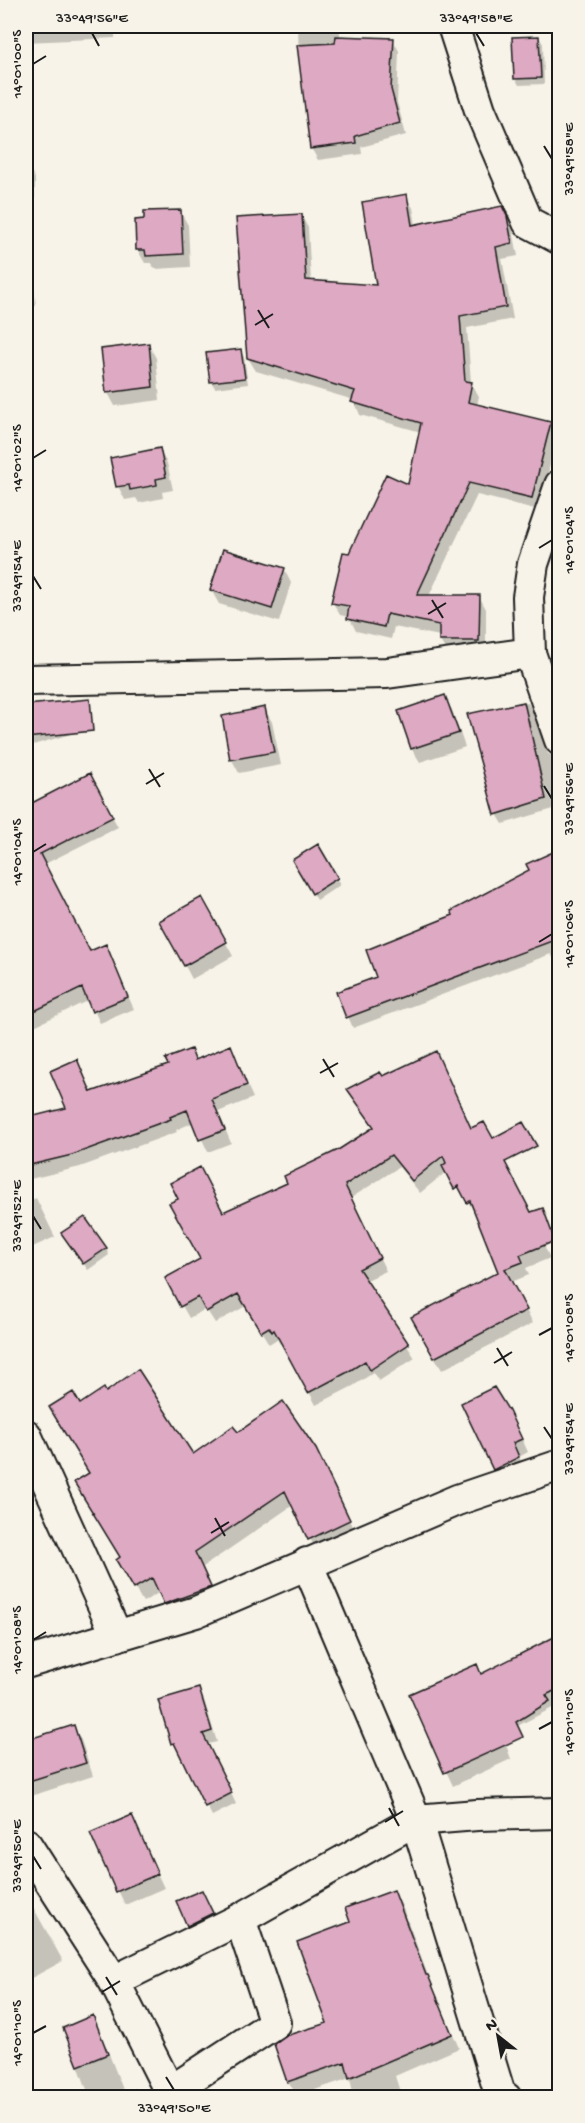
<svg xmlns="http://www.w3.org/2000/svg" width="585" height="2123" font-family="'Gochi Hand',sans-serif">
<style>
.shadow{fill:#0003}
.building{fill:#dea9c2;stroke:#1c1c1c;stroke-width:1.5}
.lines{fill:none;stroke-linecap:round;stroke-linejoin:round}
.street-casing{stroke:#1c1c1c;stroke-width:34}
.street{stroke:#f7f3e8;stroke-width:30}
.ticks{fill:none;stroke:#1c1c1c;stroke-width:2}
.neatline{fill:none;stroke:#1c1c1c;stroke-width:2}
.ticks-label{font-size:15px;text-anchor:middle;fill:#1c1c1c}
</style>
<rect width="100%" height="100%" fill="#f7f3e8"/>
<filter id="ink" filterUnits="userSpaceOnUse"><feTurbulence type="fractalNoise" baseFrequency=".0167" numOctaves="2"/><feDisplacementMap in="SourceGraphic" scale="12" xChannelSelector="R" yChannelSelector="G"/><feConvolveMatrix kernelMatrix="1 2 1 2 8 2 1 2 1" color-interpolation-filters="sRGB"/></filter>
<g filter="url(#ink)">
<path class="shadow" d="M26,26H115V38L26,42Z
M298,26H340V38L393,40L399,51L397,102L406,135L361,147L362,154L318,160L311,148L302,70L299,64Z
M539,37L543,44L544,84L519,85L515,78Z
M26,168H29L35,178V217H27L36,306L26,307Z
M406,196L413,208L416,225L502,208L513,230L518,256L502,259L513,319L467,328L471,383L479,396L477,405L550,424L557,436L539,510L477,495L429,596H479L486,609V654H448L440,641V636L394,627L391,639L356,631L349,617L340,615L333,603L409,487L421,432L360,415L354,400L256,371L248,358L301,215L308,228L311,282L378,287Z
M180,211L188,225L190,267L155,269L151,263H145L137,249Z
M148,344L156,358L160,400L115,406L108,393Z
M26,345L29,367L26,368Z
M240,351L244,357L248,384L215,388L211,381Z
M159,450L167,463L173,490L162,492L163,498L139,503L136,498L125,500L118,486Z
M284,569L291,583L279,622L219,604L211,590Z
M26,600L31,611L26,644Z
M560,602V639L555,603Z
M445,697L452,710L465,747L420,762L412,749L400,712Z
M528,703L534,713L548,754L560,758V807L503,824L497,814L469,715Z
M80,708L88,729L26,747V710Z
M264,708L272,722L281,765L239,773L232,760L223,717Z
M26,784L34,803L95,785L118,827L27,873Z
M317,846L340,885L317,900L294,861Z
M560,857V959L555,961L551,954L353,1028L338,993L378,978L456,916Z
M202,899L233,956L192,979L161,921Z
M46,933L90,953L105,946L134,1009L100,1023L89,1000L26,1030V943Z
M230,1047L253,1098L218,1112L231,1143L208,1152L194,1122L176,1130L177,1132L80,1167L26,1180V1120L68,1109L77,1061L92,1093L170,1066L190,1050L196,1061Z
M436,1053L472,1129L491,1136L550,1258L526,1268L529,1275L511,1282L533,1323L442,1370L427,1344L500,1272L477,1214H475L451,1168L420,1193L399,1167L351,1198L386,1271L365,1281L415,1358L379,1381L373,1373L353,1386L316,1405L283,1342L280,1344L277,1339L269,1344L246,1306L215,1323L206,1309L189,1318L167,1279L202,1260L223,1214L289,1183L375,1128L382,1078Z
M36,1198L55,1237L26,1250V1203Z
M67,1240L106,1249L109,1255L88,1270Z
M80,1406L192,1456L237,1434L323,1465L357,1535L318,1554L293,1505L203,1567L218,1602L174,1617L160,1592L143,1602L118,1560L121,1558L91,1473Z
M516,1426L528,1452L519,1457L525,1470L502,1482L494,1469Z
M26,1593L33,1612L26,1615Z
M560,1636V1704L502,1734L511,1759L453,1786L411,1695L482,1676Z
M198,1690L204,1700L217,1742L208,1744L236,1804L212,1816L180,1753L173,1743Z
M73,1727L81,1740L93,1776L28,1797L26,1793V1742Z
M131,1817L164,1888L125,1905L92,1834Z
M394,1892L402,1906L430,1981L459,2048L395,2076L402,2098H354L350,2078L297,2096L288,2081L329,2024L352,1923Z
M205,1898L215,1920L192,1932L189,1925Z
M33,1907L63,1961L26,1981V1911Z
M93,2017L99,2029L124,2092L136,2088L141,2098H90L65,2029Z"/>
<path class="building" d="M336,36L394,38L391,89L400,123L355,136L356,143L310,149L297,45L335,43Z
M539,36L541,78L514,79L512,37Z
M407,194L412,225L502,206L507,216L512,243L496,247L506,307L460,316L465,381L472,382L468,402L551,422L532,498L469,483L417,595H480L479,641H439V625L387,614L384,627L347,619L349,606L331,603L343,552L349,553L386,474L408,484L421,423L351,402L355,391L247,358L236,218L302,214L306,280L376,285L362,202Z
M181,210L183,254L146,256L145,250H136L135,220L144,219V211Z
M149,343L153,387L106,393L101,349Z
M241,349L245,378L210,382L206,353Z
M160,448L166,477L156,479L157,485L130,490L129,485L116,487L110,458Z
M223,549L285,568L272,609L210,590Z
M445,695L459,733L411,749L398,711Z
M90,699L93,731L26,738V705Z
M524,702L546,799L495,815L467,714Z
M265,707L274,752L230,760L222,716Z
M90,773L113,817L40,854L90,951L106,944L128,997L92,1012L82,988L26,1015V806Z
M318,844L338,878L312,894L292,860Z
M560,849V938L346,1018L336,992L376,977L366,950L453,915L451,911L529,870L526,864Z
M202,897L227,942L184,966L159,921Z
M231,1045L247,1085L212,1099L225,1130L199,1140L187,1110L170,1117L171,1119L72,1155L26,1166V1118L66,1108L50,1071L77,1059L91,1092L168,1065L165,1059L191,1049L195,1060Z
M436,1051L471,1128L484,1122L493,1138L523,1122L537,1146L505,1162L531,1212L543,1208L555,1241L520,1255L523,1262L505,1269L527,1310L434,1358L411,1317L498,1272L470,1201L467,1203L458,1186L454,1189L442,1166L446,1163L443,1156L412,1181L391,1155L345,1185L380,1258L359,1269L409,1344L370,1370L365,1361L346,1373L308,1393L274,1330L272,1332L269,1327L261,1332L238,1294L206,1312L198,1297L180,1307L165,1278L200,1259L169,1203L178,1199L170,1183L200,1167L223,1212L287,1183L284,1176L338,1150L374,1127L347,1089L380,1072L383,1076Z
M85,1217L107,1248L83,1264L61,1233Z
M138,1369L193,1454L233,1426L238,1432L283,1401L316,1449L350,1520L308,1540L285,1491L195,1552L211,1587L164,1604L152,1578L133,1589L116,1560L120,1557L74,1482L89,1473L49,1407L73,1392L80,1404L104,1388L106,1392Z
M494,1387L509,1411L522,1439L513,1443L519,1457L493,1470L461,1403Z
M560,1634V1688L546,1695L550,1701L516,1722L523,1737L444,1773L409,1694L477,1664L481,1674Z
M199,1688L212,1731L203,1734L232,1793L205,1807L174,1743L171,1744L158,1700Z
M74,1725L86,1763L26,1782V1740Z
M132,1815L158,1874L116,1892L90,1833Z
M202,1890L213,1913L187,1926L176,1901Z
M394,1890L426,1975H428L452,2034L349,2078L345,2062L287,2082L274,2044L285,2036L327,2023L297,1942L350,1922L345,1908Z
M93,2015L108,2054L78,2066L63,2028Z"/>
<g class="lines">
<g class="street-casing">
<path id="street" d="M453,26L480,110L528,222L560,239
M560,485L533,564L528,597L530,653L560,740
M26,680L387,673L530,653
M26,1435L117,1636
M307,1563L416,1820L500,2094L506,2098
M26,1663L196,1612L457,1500L560,1465
M26,1844L114,1981L173,2098
M114,1981L240,1919L416,1820L477,1815L560,1813
M171,2091L275,2023L240,1919"/>
</g>
<use href="#street" class="street"/>
</g>
</g>
<path class="ticks" d="M92,33L99,46M476,33L484,46M33,64L46,56M544,146L552,159M258,310L269,328M255,325L273,314M33,458L46,450M539,548L552,540M33,576L41,589M432,600L443,618M428,614L446,603M149,769L160,787M146,784L164,773M544,786L552,799M33,852L46,844M539,942L552,934M323,1059L334,1077M320,1073L338,1063M33,1216L41,1229M539,1335L552,1328M497,1348L508,1366M494,1363L512,1352M544,1427L552,1439M215,1518L225,1536M211,1533L229,1522M33,1640L46,1632M539,1729L552,1722M389,1808L399,1826M385,1822L403,1811M33,1856L41,1869M106,1977L117,1995M102,1992L120,1981M33,2033L46,2026M166,2077L174,2090"/>
<rect width="585" height="2123" fill="none" stroke="#f7f3e8" stroke-width="66"/>
<g transform="translate(498 2036) rotate(329)" stroke="#f7f3e8" stroke-width="4.5" paint-order="stroke">
<path d="M0-4.5L10 22L0 15L-10 22Z" fill="#1c1c1c"/>
<text y="-9" font-size="16" font-weight="bold" text-anchor="middle" fill="#1c1c1c">N</text>
</g>
<rect x="33" y="33" width="519" height="2057" class="neatline"/>
<g class="ticks-label">
<text x="92" y="22">33°49'56"E</text>
<text x="476" y="22">33°49'58"E</text>
<text transform="translate(16 64) rotate(-90)" y="5">14°01'00"S</text>
<text transform="translate(568 159) rotate(-90)" y="5">33°49'58"E</text>
<text transform="translate(16 458) rotate(-90)" y="5">14°01'02"S</text>
<text transform="translate(568 540) rotate(-90)" y="5">14°01'04"S</text>
<text transform="translate(16 576) rotate(-90)" y="5">33°49'54"E</text>
<text transform="translate(568 799) rotate(-90)" y="5">33°49'56"E</text>
<text transform="translate(16 852) rotate(-90)" y="5">14°01'04"S</text>
<text transform="translate(568 934) rotate(-90)" y="5">14°01'06"S</text>
<text transform="translate(16 1216) rotate(-90)" y="5">33°49'52"E</text>
<text transform="translate(568 1328) rotate(-90)" y="5">14°01'08"S</text>
<text transform="translate(568 1439) rotate(-90)" y="5">33°49'54"E</text>
<text transform="translate(16 1640) rotate(-90)" y="5">14°01'08"S</text>
<text transform="translate(568 1722) rotate(-90)" y="5">14°01'10"S</text>
<text transform="translate(16 1856) rotate(-90)" y="5">33°49'50"E</text>
<text transform="translate(16 2033) rotate(-90)" y="5">14°01'10"S</text>
<text x="174" y="2112">33°49'50"E</text>
</g>
</svg>
